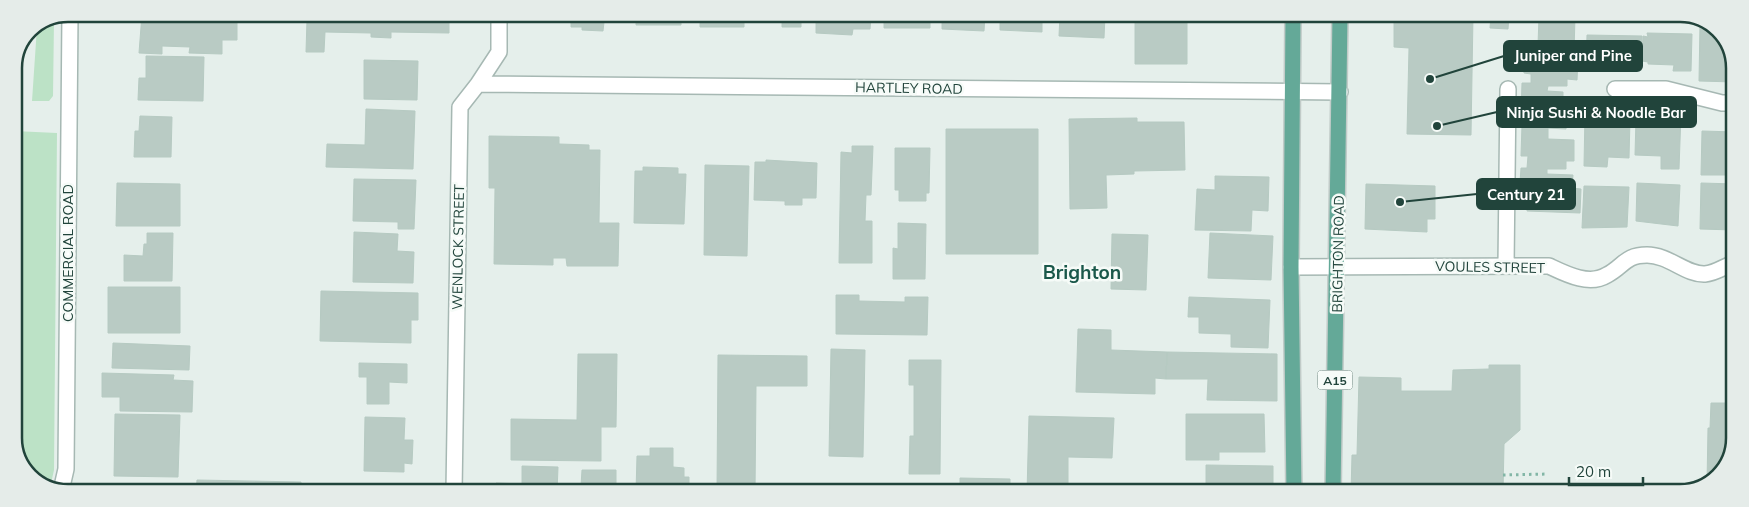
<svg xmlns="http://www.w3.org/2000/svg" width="1749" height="507" font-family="Mulish,sans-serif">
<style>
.green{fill:#bce2c6}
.building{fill:#b9cbc4;stroke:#b6cac2}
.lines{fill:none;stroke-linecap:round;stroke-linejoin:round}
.street-casing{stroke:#a6b8b3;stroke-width:18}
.primary-casing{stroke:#c1cbc8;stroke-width:18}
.path{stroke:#82b6a6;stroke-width:3;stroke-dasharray:2.5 4;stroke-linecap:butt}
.street{stroke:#fff;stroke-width:15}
.primary{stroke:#64a998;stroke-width:15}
.labels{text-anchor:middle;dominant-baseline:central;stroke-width:5;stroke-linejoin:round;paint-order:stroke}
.shield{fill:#f6fbf8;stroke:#617b74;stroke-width:1}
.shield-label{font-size:12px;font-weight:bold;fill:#21443b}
.street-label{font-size:14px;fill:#21443b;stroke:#f6fbf8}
.district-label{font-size:19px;font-weight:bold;fill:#1a584a;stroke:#f6fbf8}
.rim{fill:none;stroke:#21443b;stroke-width:2.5}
.leader{fill:none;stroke:#21443b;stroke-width:2}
.callout-dot{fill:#21443b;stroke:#f6fbf8;stroke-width:2}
.callout{fill:#21443b;stroke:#21443b;stroke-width:2}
.callout-label{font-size:15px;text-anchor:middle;font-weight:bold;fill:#fff}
</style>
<rect width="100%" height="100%" fill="#e5efeb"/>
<path class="green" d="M54,20L53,96L49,101H32L37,27Z
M14,131L57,133L54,470L50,488L27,474L14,442Z"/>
<path class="building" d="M142,14H237V40H222V54L189,53L190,47L162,46V54L139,53Z
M297,14H449V33L391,32V38L371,37V33L325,32L324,52H306L307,20H296Z
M550,14H617V22H604L603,31L582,30V27H571V22L550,21Z
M636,14H681V25H636Z
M700,14H744V27H700Z
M758,15H801V27H782V21H757Z
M816,15H871L870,29H853L852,35L816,33Z
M884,15H937V18H930V28H884Z
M942,15H985L984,31L942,29Z
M1000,15H1042V32L1000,30Z
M1060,15H1105L1104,38L1059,36Z
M1135,15H1187V64H1135Z
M1394,15H1473L1471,135L1407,134L1409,48L1394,47Z
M1491,15H1509L1508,29L1490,28Z
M1550,15L1575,16L1574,53H1560V47H1549V57L1578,59L1577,80L1567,79V86H1548L1547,91L1563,92V98L1574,99V121H1567L1566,129L1548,128V139L1574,140V161H1566V169H1547V174L1573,175L1572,188L1581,189L1580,213L1527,211V197H1519L1521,168H1527L1528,156H1521L1522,125L1529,126V116L1521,115L1522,83H1531V74L1524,73L1522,44L1538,45L1539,17H1550Z
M1700,24H1709L1720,31V42H1726L1735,65V82L1699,81Z
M1647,33L1692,34L1691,71H1673L1674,65L1648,64V62L1642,61L1643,36L1648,37Z
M1587,35L1642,36L1641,60H1629L1628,68L1586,69Z
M146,56L204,57L203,101L138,100L139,78H146Z
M364,60L418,61L417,100L364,99Z
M366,109L415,111L413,169L326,167L327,144L365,145Z
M1662,113H1681L1679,169H1661V156L1635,155L1636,119H1662Z
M1585,114L1603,115V118L1630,119L1629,158L1608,157L1607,167L1584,166Z
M140,116L172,117L171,157H134L135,131H139Z
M1137,118V122H1184L1185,170L1134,171V174L1106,175L1107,208L1070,209L1069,119Z
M946,129H1038V254H946Z
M1702,131L1735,132V175H1701Z
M489,136L559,137V144L589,145V150H600L599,223H619L618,266H567L566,258H553V265L494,264L495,188H489Z
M852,146H873L871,195H866L865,221H872V263H839L841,152L852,153Z
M895,148H930L929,193H926V201H899V190H895Z
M766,160L817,163L816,198H802V205H785V201L754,200L755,162H766Z
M705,165L749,166L747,256L704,255Z
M643,167L678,168V174H686L684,224L634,223L635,171H643Z
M1215,176L1269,177L1268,211L1252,210L1251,231L1195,230L1197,189L1215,190Z
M354,179L416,180L414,229H398V222L353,221Z
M117,183L180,184V226H116Z
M1637,183L1680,185L1678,226L1636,221Z
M1701,183L1735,184L1734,230L1700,229Z
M1366,184L1435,186V219H1427V232L1365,229Z
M1584,186L1629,187L1627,227L1582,228Z
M898,223L926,224L925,279H893V248L898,249Z
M354,232L398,234L397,251L414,252L413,283L353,282Z
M147,233H173L172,281H124V255L143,256L144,244H147Z
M1210,233L1273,236L1271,280L1208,278Z
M1112,234L1148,235L1146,290L1111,289Z
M108,287H180V333H108Z
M321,291L418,293V320H411V343L320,341Z
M836,295H859V301L905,302V297H928L927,335L836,334Z
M1189,297L1270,300L1268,348L1231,347V334L1199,333V317H1188Z
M1078,329L1111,330V350L1167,352L1166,379L1155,378V394L1076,392Z
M113,343L190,346L189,370L112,368Z
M831,349L865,350L863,457L829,456Z
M1167,352L1277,354V401L1207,400L1208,379H1166Z
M578,354H617L616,427H601V461L511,460V419L577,420Z
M718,355L807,356V386H756L755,492H717Z
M909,360H941L940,474H909L910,436H914V385H909Z
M359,363L407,364V383L389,382V404H367V377H359Z
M1489,365H1520V430L1504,444L1503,493H1351L1352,455H1357L1359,377L1401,378V391H1452L1453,370L1489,369Z
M102,373L174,375L173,380L193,381L192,412L120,411V397H102Z
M1711,403H1734L1733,452L1714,482L1707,484L1708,428H1710Z
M115,414L180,415L178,477L114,476Z
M1186,414H1264L1265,452H1219V460H1186Z
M1029,416L1114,418L1112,458L1068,457V493H1027Z
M365,417L405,418L404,440H413L412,464L404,463V472L364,471Z
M650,448H673V467L684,468V477H689V492H636L637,456H650Z
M1206,465L1273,466V493H1206Z
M522,466L558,467L557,492H496V483L522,484Z
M582,470H616V492H592V487L581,486Z
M960,478L1010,479V493L960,492Z
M197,480L301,482V492H196Z
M846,486L944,488V492H846Z
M340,487L418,488V492H340Z
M111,490H144V492H111Z"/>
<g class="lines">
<g class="street-casing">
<path id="street" d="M478,84L1340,92
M1615,89H1666L1722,103H1735
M1506,266L1508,89
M1291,267L1549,266C1566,274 1589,286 1607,275C1624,266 1625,255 1647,255C1669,255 1686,275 1705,274C1716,273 1725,266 1734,263
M61,491L66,469L70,14
M454,492L460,107L478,84L499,52V14"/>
</g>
<g class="primary-casing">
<path id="primary" d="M1293,15L1291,267L1294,493
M1333,493L1340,15"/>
</g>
<path class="path" d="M1503,475L1548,474"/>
<use href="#street" class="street"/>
<use href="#primary" class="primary"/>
</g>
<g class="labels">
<rect class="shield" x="1317.5" y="370.5" width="35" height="19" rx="4"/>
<g class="shield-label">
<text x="1335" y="380">A15</text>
</g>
<g class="street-label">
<text transform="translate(909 88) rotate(1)">HARTLEY ROAD</text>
<text transform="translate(458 247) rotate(-89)">WENLOCK STREET</text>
<text transform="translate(68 253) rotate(-90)">COMMERCIAL ROAD</text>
<text transform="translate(1338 254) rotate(-89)">BRIGHTON ROAD</text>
<text transform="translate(1490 267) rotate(1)">VOULES STREET</text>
</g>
<g class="district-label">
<text x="1082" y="272">Brighton</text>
</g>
</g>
<path d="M0 0H1749V507H0ZM68 22H1680A46 46 0 0 1 1726 68V438A46 46 0 0 1 1680 484H68A46 46 0 0 1 22 438V68A46 46 0 0 1 68 22Z" fill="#e5ece9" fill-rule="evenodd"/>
<path class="rim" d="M68 22H1680A46 46 0 0 1 1726 68V438A46 46 0 0 1 1680 484H68A46 46 0 0 1 22 438V68A46 46 0 0 1 68 22Z"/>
<path class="leader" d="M1430 79L1504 56M1437 126L1497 112M1400 202L1477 194"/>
<g class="callout-dot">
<circle cx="1430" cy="79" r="5"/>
<circle cx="1437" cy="126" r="5"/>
<circle cx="1400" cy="202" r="5"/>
</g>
<g class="callout">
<rect x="1504" y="41" width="138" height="30" rx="5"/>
<rect x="1497" y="97" width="199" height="30" rx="5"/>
<rect x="1477" y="179" width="98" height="30" rx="5"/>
</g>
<g class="callout-label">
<text x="1573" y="61">Juniper and Pine</text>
<text x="1596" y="118">Ninja Sushi &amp; Noodle Bar</text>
<text x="1526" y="200">Century 21</text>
</g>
<path d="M1569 477v8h74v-8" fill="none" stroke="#21443b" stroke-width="2.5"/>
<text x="1576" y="477" font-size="15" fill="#21443b" stroke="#f6fbf8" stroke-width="4" paint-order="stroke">20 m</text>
</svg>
